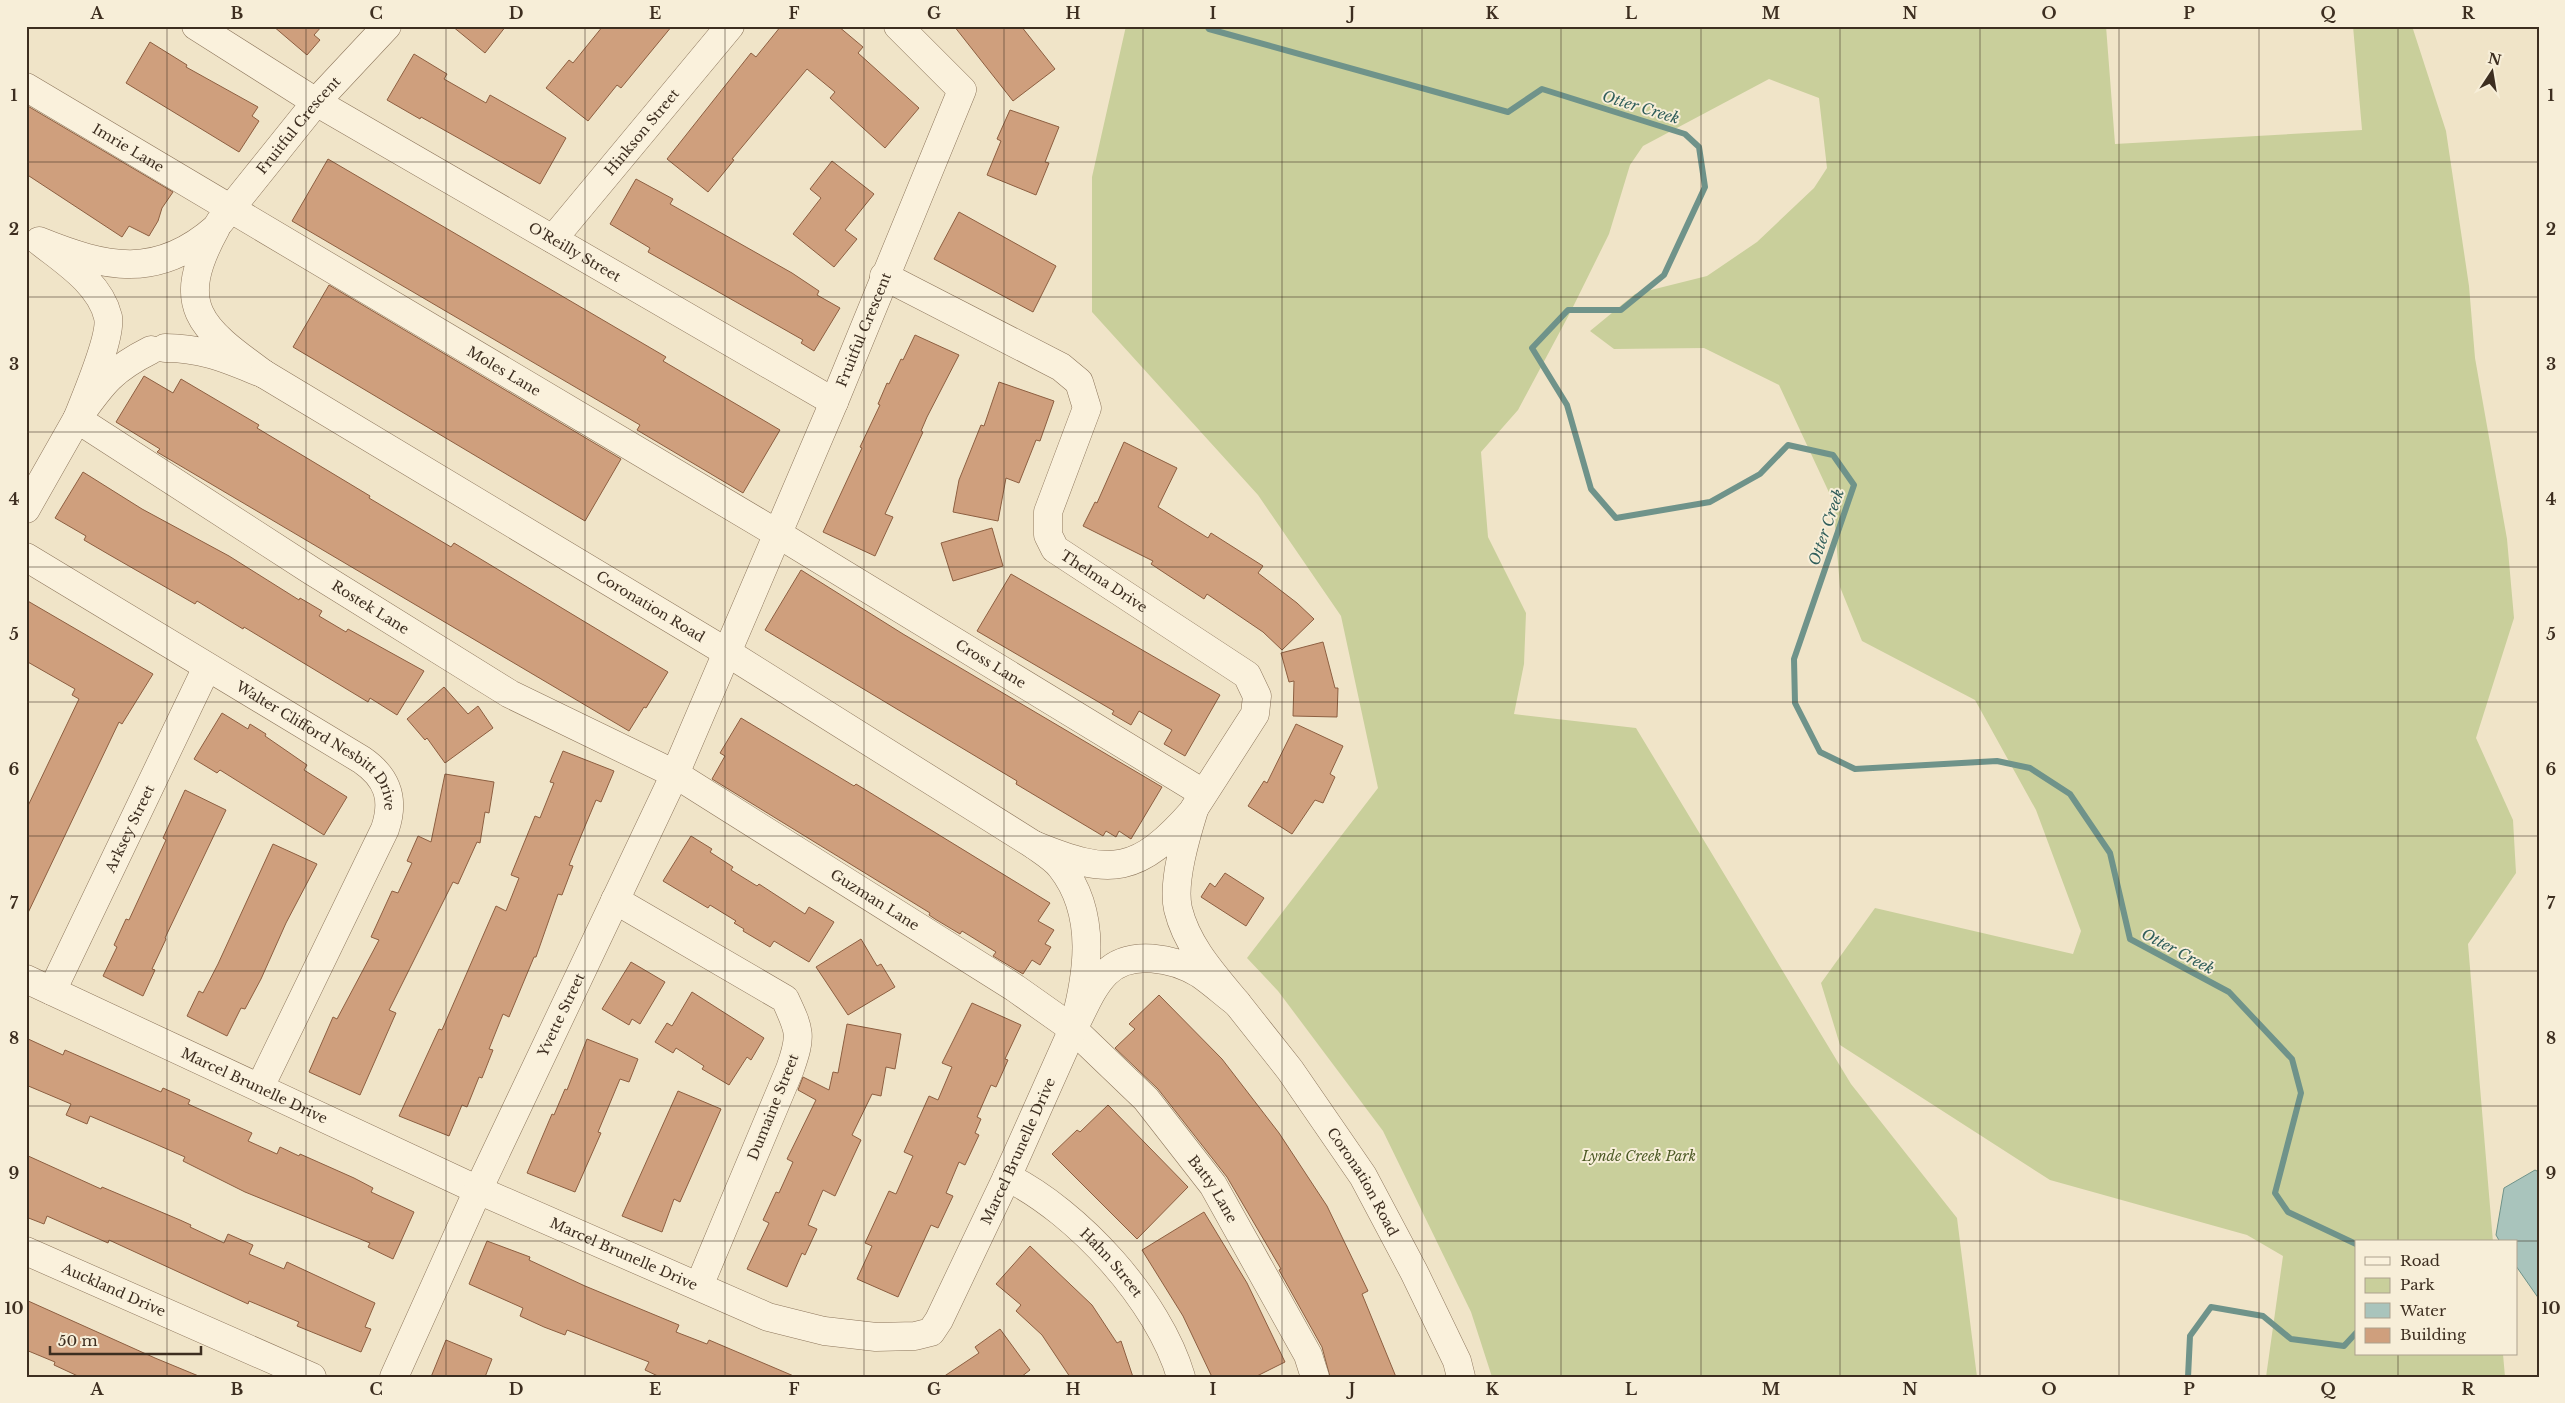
<svg xmlns="http://www.w3.org/2000/svg" width="2565" height="1403" font-family="'Libre Baskerville',serif">
<style>
.green{fill:#c9cf9b}
.water{fill:#a9c4bc;stroke:#6f938a}
.lines{fill:none;stroke-linecap:round;stroke-linejoin:round}
.stream{stroke:#6f938a;stroke-width:6}
.building{fill:#cf9f7d;stroke:#8d5f41}
.minor-casing{stroke:#8d765c;stroke-width:29}
.minor{stroke:#faf1dc;stroke-width:28}
.grid{fill:none;stroke:#3d2e20;stroke-width:1;stroke-opacity:0.55}
.labels{text-anchor:middle;dominant-baseline:central;stroke-width:4;stroke-linejoin:round;paint-order:stroke}
.street-label{font-size:14px;fill:#3d2e20;stroke:#f7eed8}
.park-label{font-size:14px;font-style:italic;fill:#4d5a26;stroke:#f7eed8}
.water-label{font-size:15px;font-style:italic;fill:#2f5d5a;stroke:#f7eed8}
.neatline{fill:none;stroke:#3d2e20;stroke-width:2}
.grid-label{font-size:16px;text-anchor:middle;font-weight:bold;fill:#3d2e20}
</style>
<rect width="100%" height="100%" fill="#f0e4c8"/>
<path class="green" d="M1126,26H2106L2115,144L2362,130L2353,26H2412L2446,131L2469,286L2475,358L2507,539L2514,618L2476,738L2513,820L2516,873L2468,944L2493,1242H2356V1354H2503L2505,1377H2266L2283,1256L2247,1235L2050,1180L1840,1045L1821,983L1875,908L2073,954L2081,931L2036,810L1975,700L1862,641L1840,587L1833,501L1779,385L1704,348L1614,349L1590,331L1635,294L1707,276L1757,242L1814,188L1827,168L1819,98L1769,79L1643,146L1630,165L1609,234L1571,311L1518,410L1481,452L1488,537L1526,613L1524,664L1514,714L1636,728L1851,1084L1957,1218L1977,1377H1492L1471,1312L1383,1131L1278,991L1247,958L1378,788L1341,616L1258,495L1092,312V177Z"/>
<path class="water" d="M2535,1170L2539,1172V1299L2516,1266V1242H2500L2496,1235L2504,1188Z"/>
<g class="lines">
<path class="stream" d="M1207,26L1209,29L1508,112L1542,89L1685,134L1699,147L1705,187L1664,275L1621,310H1568L1532,348L1567,405L1591,489L1616,518L1710,502L1760,474L1788,445L1833,455L1854,485L1794,659L1795,703L1820,752L1855,769L1997,761L2030,768L2070,794L2110,853L2130,939L2229,992L2292,1059L2301,1093L2275,1193L2288,1212L2356,1244
M2188,1377L2190,1336L2211,1307L2263,1316L2291,1339L2344,1346L2356,1333"/>
</g>
<path class="building" d="M273,26H322L314,35L320,40L307,55Z
M452,26H506L485,53Z
M603,26H672L621,88L617,85L588,121L546,88L569,60L573,63Z
M781,26H838L863,47L858,53L919,108L885,148L830,98L835,92L807,69L732,159L734,160L708,192L667,159L751,53L756,57Z
M954,26H1021L1055,69L1013,101Z
M150,42L187,65L186,67L258,107L252,116L259,121L239,152L126,83Z
M414,54L447,74L444,79L486,103L490,95L566,138L540,184L421,117L420,119L387,100Z
M26,105L173,192L162,208L158,221L149,236L129,226L122,237L26,174Z
M1010,110L1059,127L1045,162L1049,163L1036,195L987,175L1001,141L997,139Z
M328,159L666,357L663,361L780,430L743,493L637,430L640,425L292,221Z
M832,161L874,194L845,230L857,239L834,267L793,234L821,198L810,189Z
M636,179L673,199L670,204L792,273L819,291L817,295L840,308L814,351L801,343L803,340L648,252L650,248L610,224Z
M959,212L1056,266L1033,312L934,259Z
M329,285L621,459L585,521L293,347Z
M915,335L959,355L927,417L921,431L923,432L885,514L893,517L875,556L823,532L862,448L860,447L880,405L878,404L887,383L889,384L901,359L903,360Z
M144,376L173,393L181,379L259,425L257,428L370,496L369,498L451,547L454,543L668,672L646,708L644,707L629,731L157,452L160,449L116,422Z
M999,382L1054,401L1040,441L1036,440L1019,483L1006,478L998,521L953,512L959,480L981,425L984,426Z
M1124,442L1177,468L1158,507L1208,538L1211,533L1263,566L1258,573L1297,603L1314,619L1282,650L1263,632L1207,594L1204,599L1151,564L1153,561L1083,526L1095,502L1097,503Z
M83,472L142,509L229,556L299,600L300,598L322,611L319,616L346,632L348,629L424,671L397,715L370,698L368,702L244,627L243,629L197,601L195,604L108,554L84,540L86,536L55,518Z
M992,528L1003,566L953,581L941,543Z
M801,570L903,634L1162,787L1131,839L1119,831L1116,837L1106,831L1103,836L1016,784L1017,781L765,630Z
M1011,574L1220,695L1185,756L1164,744L1172,730L1139,711L1131,725L1112,714L1114,711L977,631Z
M26,600L153,674L122,724L119,722L26,917V810L79,699L72,695L75,689L26,661Z
M1323,642L1335,688H1338L1337,717L1293,716L1294,681L1289,682L1281,653Z
M444,687L468,714L478,706L493,728L445,763L427,738L425,740L407,719Z
M222,713L248,729L250,724L266,734L265,736L307,765L304,770L347,797L324,835L220,770L217,773L194,759Z
M741,718L854,786L856,784L1050,903L1038,921L1054,930L1045,944L1051,947L1040,965L1032,960L1023,974L993,956L996,952L962,931L960,934L935,919L929,915L930,913L712,779L725,756L720,753Z
M1296,724L1343,746L1330,774L1335,777L1323,803L1315,800L1292,834L1248,806L1264,781L1267,783Z
M563,751L614,771L601,802L596,800L583,831L569,865L573,866L562,895L558,894L536,957H534L509,1017L503,1014L489,1049L493,1050L482,1078L479,1077L467,1107L462,1105L449,1136L399,1116L439,1029L442,1030L496,906L506,911L519,878L511,875L535,816L540,818L554,783L550,782Z
M445,774L494,782L489,813L485,812L480,843L477,842L458,884L453,882L389,1010L396,1013L360,1095L309,1072L333,1017L337,1019L379,940L371,937L392,891L398,893L412,863L407,861L418,836L431,842Z
M185,790L226,810L165,938L166,939L152,969L155,970L143,996L103,976L117,947L114,945L126,919L129,920L166,840L163,838Z
M691,836L712,849L710,852L733,867L731,870L757,886L759,884L805,914L809,907L834,922L809,962L774,941L770,947L743,931L744,929L734,923L736,921L710,905L708,908L663,881Z
M273,844L317,864L286,923L261,979L245,1009L241,1008L227,1036L187,1016L199,991L203,993L218,964Z
M1225,873L1264,898L1246,926L1201,897L1210,883L1215,887Z
M861,939L877,966L881,964L895,987L848,1015L816,967Z
M631,962L665,982L640,1024L632,1019L629,1025L602,1009Z
M692,992L764,1038L751,1060L747,1057L729,1085L702,1069L704,1066L676,1048L673,1053L655,1042L667,1023L672,1026Z
M1159,995L1222,1059L1279,1133L1327,1206L1368,1291L1362,1294L1396,1377H1330L1322,1347L1279,1270L1281,1269L1227,1177L1158,1089L1115,1048L1135,1029L1129,1024Z
M972,1003L1021,1025L1005,1059L1008,1060L996,1087L991,1085L977,1117L981,1119L975,1133L979,1135L965,1165L959,1162L946,1193L953,1196L938,1228L931,1225L898,1297L857,1279L872,1246L865,1243L889,1191L896,1194L913,1156L904,1152L929,1096L938,1100L952,1067L942,1063Z
M847,1024L901,1034L895,1069L886,1067L881,1096L872,1094L852,1135L861,1140L835,1196L823,1190L808,1225L817,1229L805,1255L802,1253L787,1287L747,1269L769,1223L763,1220L776,1192L779,1193L793,1162L787,1159L816,1100L798,1090L803,1077L829,1090L833,1072L838,1073Z
M26,1038L63,1055L65,1050L161,1092L163,1088L190,1100L188,1104L252,1133L248,1141L277,1154L280,1147L299,1156L300,1154L354,1178L373,1188L371,1192L414,1212L393,1259L368,1247L370,1243L245,1192L183,1161L185,1157L151,1142L90,1116L87,1124L66,1115L71,1104L26,1085Z
M587,1039L638,1059L629,1082L620,1079L598,1132L601,1133L575,1192L527,1173L552,1114L554,1115L565,1089L567,1090Z
M678,1091L721,1109L680,1202L674,1199L662,1232L622,1216Z
M1108,1105L1188,1187L1137,1239L1052,1154L1077,1130L1080,1132Z
M26,1155L101,1189L102,1187L180,1220L191,1225L190,1227L224,1243L228,1234L253,1245L249,1254L284,1269L287,1262L375,1303L365,1327L371,1329L361,1352L297,1326L299,1322L249,1301L248,1304L109,1240L108,1243L47,1216L44,1224L26,1217Z
M1204,1212L1247,1283L1285,1362L1255,1377H1212L1183,1316L1142,1250Z
M487,1241L530,1257L529,1260L585,1286L679,1325L676,1332L707,1344L709,1340L796,1377H660L645,1370L649,1362L567,1330L565,1335L544,1327L520,1316L523,1308L469,1284Z
M1030,1246L1092,1305L1117,1343L1121,1341L1133,1377H1070L1042,1335L1016,1311L1021,1305L996,1284Z
M26,1300L155,1358L201,1377H80L54,1365L55,1362L26,1350Z
M1000,1329L1030,1370L1021,1377H943L979,1353L975,1347Z
M446,1340L492,1359L485,1377H431Z"/>
<g class="lines">
<g class="minor-casing">
<g id="minor">
<path id="s1" d="M196,26L316,102L834,402"/>
<path id="s2" d="M26,87L778,534L1203,793"/>
<path id="s3" d="M219,223L316,102L387,26"/>
<path id="s4" d="M553,239L730,26"/>
<path id="s5" d="M884,276L1061,367L1079,382L1087,408L1048,512V535L1055,549L1247,675L1257,696L1255,714L1194,809"/>
<path d="M151,350C111,370 102,384 77,419C85,399 112,336 108,317C100,283 64,261 39,241C106,268 157,280 216,228C173,306 199,327 264,374C229,360 204,348 165,348"/>
<path id="s6" d="M264,374L728,653L1034,845"/>
<path id="s7" d="M26,509L77,419L312,571L510,694L675,774L1015,988L1073,1029L1146,1099L1213,1185L1308,1355L1315,1377"/>
<path id="s8" d="M26,557L362,760C388,778 395,799 385,829L260,1087"/>
<path d="M1194,810C1186,836 1172,882 1178,909C1187,946 1213,974 1237,1003C1225,994 1213,983 1200,974C1174,958 1130,949 1106,973C1091,988 1083,1011 1073,1029C1088,976 1098,914 1061,867C1054,858 1042,851 1034,845C1112,877 1138,874 1194,810Z"/>
<path d="M615,900L785,999C800,1031 802,1035 790,1069L699,1286"/>
<path id="s9" d="M26,979L478,1190L768,1317L824,1331L876,1337L915,1336L931,1332L939,1320L1007,1177L1073,1029"/>
<path id="s10" d="M52,991L207,667"/>
<path id="s11" d="M1237,1003L1290,1070L1363,1176L1414,1272L1457,1361L1461,1377"/>
<path id="s12" d="M1007,1177C1078,1212 1159,1301 1181,1377"/>
<path id="s13" d="M26,1251L312,1377"/>
<path id="s14" d="M394,1377L478,1190L675,774L834,402L962,90L898,26"/>
</g>
</g>
<use href="#minor" class="minor"/>
</g>
<path class="grid" d="M167,26V1377M306,26V1377M446,26V1377M585,26V1377M725,26V1377M864,26V1377M1004,26V1377M1143,26V1377M1282,26V1377M1422,26V1377M1561,26V1377M1701,26V1377M1840,26V1377M1980,26V1377M2119,26V1377M2259,26V1377M2398,26V1242M26,162H2539M26,297H2539M26,432H2539M26,567H2539M26,702H2539M26,836H2539M26,971H2539M26,1106H2539M26,1241H2539M2398,1354V1377"/>
<g class="labels">
<g class="street-label">
<text stroke="none"><textPath href="#s3" startOffset="126">Fruitful Crescent</textPath></text>
<text stroke="none"><textPath href="#s4" startOffset="139">Hinkson Street</textPath></text>
<text stroke="none"><textPath href="#s2" startOffset="119">Imrie Lane</textPath></text>
<text stroke="none"><textPath href="#s1" startOffset="441">O'Reilly Street</textPath></text>
<text stroke="none"><textPath href="#s14" startOffset="1148">Fruitful Crescent</textPath></text>
<text stroke="none"><textPath href="#s2" startOffset="556">Moles Lane</textPath></text>
<text stroke="none"><textPath href="#s5" startOffset="458">Thelma Drive</textPath></text>
<text stroke="none"><textPath href="#s6" startOffset="451">Coronation Road</textPath></text>
<text stroke="none"><textPath href="#s7" startOffset="452">Rostek Lane</textPath></text>
<text stroke="none"><textPath href="#s2" startOffset="1124">Cross Lane</textPath></text>
<text stroke="none"><textPath href="#s8" startOffset="350">Walter Clifford Nesbitt Drive</textPath></text>
<text stroke="none"><textPath href="#s10" startOffset="180">Arksey Street</textPath></text>
<text stroke="none"><textPath href="#s7" startOffset="1036">Guzman Lane</textPath></text>
<text stroke="none"><textPath href="#s14" startOffset="399">Yvette Street</textPath></text>
<text stroke="none"><textPath href="#s9" startOffset="252">Marcel Brunelle Drive</textPath></text>
<text transform="translate(773 1107) rotate(-68)">Dumaine Street</text>
<text stroke="none"><textPath href="#s9" startOffset="1182">Marcel Brunelle Drive</textPath></text>
<text stroke="none"><textPath href="#s11" startOffset="219">Coronation Road</textPath></text>
<text stroke="none"><textPath href="#s7" startOffset="1486">Batty Lane</textPath></text>
<text stroke="none"><textPath href="#s9" startOffset="658">Marcel Brunelle Drive</textPath></text>
<text stroke="none"><textPath href="#s12" startOffset="136">Hahn Street</textPath></text>
<text stroke="none"><textPath href="#s13" startOffset="96">Auckland Drive</textPath></text>
</g>
<g class="park-label">
<text x="1639" y="1156">Lynde Creek Park</text>
</g>
<g class="water-label">
<text transform="translate(1641 107) rotate(17)">Otter Creek</text>
<text transform="translate(1826 527) rotate(-71)">Otter Creek</text>
<text transform="translate(2178 951) rotate(28)">Otter Creek</text>
</g>
</g>
<rect width="2565" height="1403" fill="none" stroke="#f7eed8" stroke-width="55"/>
<rect x="2355" y="1240" width="162" height="115" fill="#f7eed8" stroke="#ada18e"/>
<rect x="2365" y="1257" width="25" height="8" fill="#faf1dc" stroke="#ada18e"/>
<text x="2400" y="1266" font-size="15" fill="#3d2e20">Road</text>
<rect x="2365" y="1278" width="25" height="15" fill="#c9cf9b" stroke="#ada18e"/>
<text x="2400" y="1290" font-size="15" fill="#3d2e20">Park</text>
<rect x="2365" y="1303" width="25" height="15" fill="#a9c4bc" stroke="#ada18e"/>
<text x="2400" y="1316" font-size="15" fill="#3d2e20">Water</text>
<rect x="2365" y="1328" width="25" height="15" fill="#cf9f7d" stroke="#ada18e"/>
<text x="2400" y="1340" font-size="15" fill="#3d2e20">Building</text>
<g transform="translate(2492 72) rotate(12)" stroke="#f7eed8" stroke-width="4" paint-order="stroke">
<path d="M0-4L9 19L0 12L-9 19Z" fill="#3d2e20"/>
<text y="-8" font-size="14" font-weight="bold" text-anchor="middle" fill="#3d2e20">N</text>
</g>
<path d="M50 1346v8h151v-8" fill="none" stroke="#3d2e20" stroke-width="2.5"/>
<text x="58" y="1346" font-size="15" fill="#3d2e20" stroke="#f7eed8" stroke-width="4" paint-order="stroke">50 m</text>
<rect x="28" y="28" width="2510" height="1348" class="neatline"/>
<g class="grid-label">
<text x="97" y="19">A</text>
<text x="237" y="19">B</text>
<text x="376" y="19">C</text>
<text x="516" y="19">D</text>
<text x="655" y="19">E</text>
<text x="794" y="19">F</text>
<text x="934" y="19">G</text>
<text x="1073" y="19">H</text>
<text x="1213" y="19">I</text>
<text x="1352" y="19">J</text>
<text x="1492" y="19">K</text>
<text x="1631" y="19">L</text>
<text x="1771" y="19">M</text>
<text x="1910" y="19">N</text>
<text x="2049" y="19">O</text>
<text x="2189" y="19">P</text>
<text x="2328" y="19">Q</text>
<text x="2468" y="19">R</text>
<text x="14" y="101">1</text>
<text x="2551" y="101">1</text>
<text x="14" y="235">2</text>
<text x="2551" y="235">2</text>
<text x="14" y="370">3</text>
<text x="2551" y="370">3</text>
<text x="14" y="505">4</text>
<text x="2551" y="505">4</text>
<text x="14" y="640">5</text>
<text x="2551" y="640">5</text>
<text x="14" y="775">6</text>
<text x="2551" y="775">6</text>
<text x="14" y="909">7</text>
<text x="2551" y="909">7</text>
<text x="14" y="1044">8</text>
<text x="2551" y="1044">8</text>
<text x="14" y="1179">9</text>
<text x="2551" y="1179">9</text>
<text x="14" y="1314">10</text>
<text x="2551" y="1314">10</text>
<text x="97" y="1395">A</text>
<text x="237" y="1395">B</text>
<text x="376" y="1395">C</text>
<text x="516" y="1395">D</text>
<text x="655" y="1395">E</text>
<text x="794" y="1395">F</text>
<text x="934" y="1395">G</text>
<text x="1073" y="1395">H</text>
<text x="1213" y="1395">I</text>
<text x="1352" y="1395">J</text>
<text x="1492" y="1395">K</text>
<text x="1631" y="1395">L</text>
<text x="1771" y="1395">M</text>
<text x="1910" y="1395">N</text>
<text x="2049" y="1395">O</text>
<text x="2189" y="1395">P</text>
<text x="2328" y="1395">Q</text>
<text x="2468" y="1395">R</text>
</g>
</svg>
